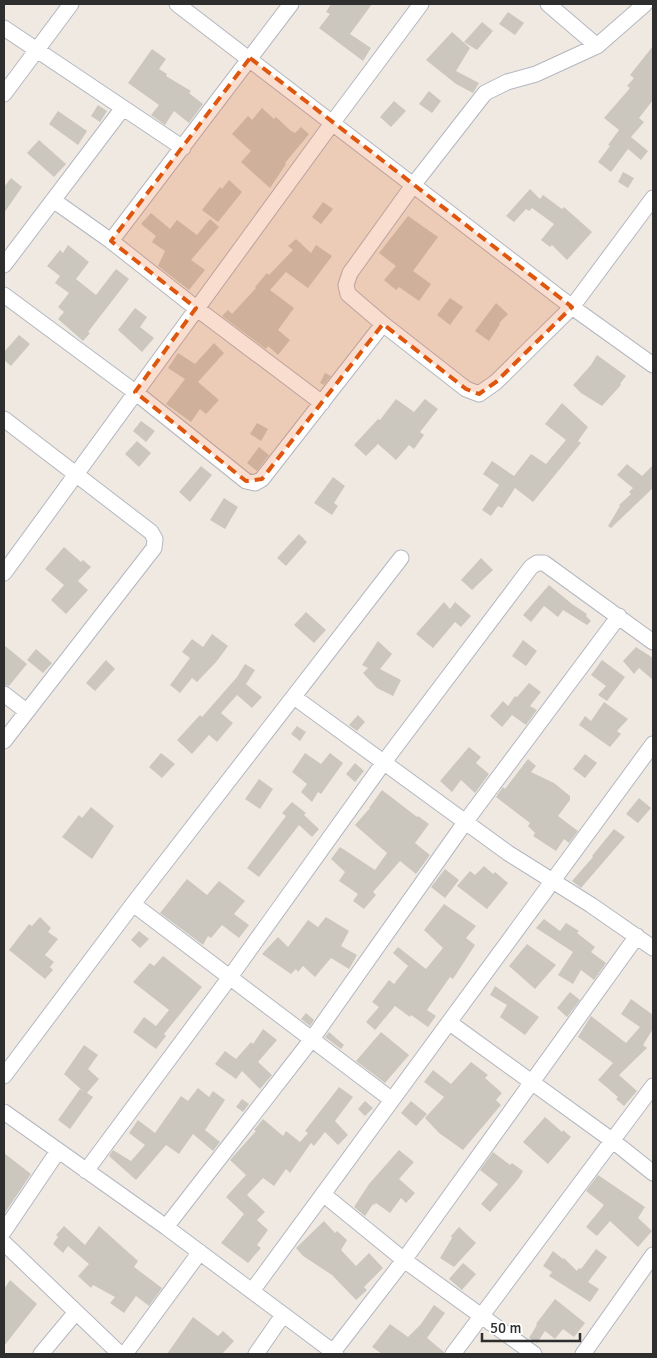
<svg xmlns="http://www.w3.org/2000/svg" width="657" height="1358" font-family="Signika,sans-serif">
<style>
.building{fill:#cbc7bf}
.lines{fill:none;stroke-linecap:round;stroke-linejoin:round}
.street-casing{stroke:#b4b7c1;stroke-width:17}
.street{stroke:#fff;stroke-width:15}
.marked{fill:#df570e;fill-opacity:0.2;stroke:#df570e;stroke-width:4;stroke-dasharray:10 6;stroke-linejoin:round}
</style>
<rect width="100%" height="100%" fill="#efe9e1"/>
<path class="building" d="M331,4H372L350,34L371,48L363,61L319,28L330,14L326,12Z
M508,12L524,23L515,35L499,24Z
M482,22L493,31L477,50L464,42Z
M452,32L470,48L456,71L479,83L473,93L456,84L426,60Z
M653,46V100L639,118L644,122L631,137L648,151L641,160L628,149L611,172L598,162L610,146L608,145L619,130L604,118L630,88L627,86L634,78L630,75Z
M152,49L166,59L159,69L167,74L166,76L191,91L189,93L203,104L189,123L174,111L165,125L151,115L159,105L128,83Z
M429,91L441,101L432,113L419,104Z
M394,101L406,111L391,127L380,117Z
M98,105L107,111L100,122L91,116Z
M262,108L274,119L276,117L291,131L295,133L301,127L309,134L285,163L286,164L270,188L241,162L251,151L232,134L248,116L252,120Z
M58,111L87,131L78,145L49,124Z
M39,140L66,164L54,177L27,153Z
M623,172L634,178L628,188L618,182Z
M11,178L22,187L4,213V187Z
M229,180L242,192L218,222L202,210L220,187L222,189Z
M530,189L540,199L543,195L562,209L564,207L592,232L567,260L552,245L550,247L541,240L554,224L532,208L529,211L526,209L514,222L506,216Z
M323,202L333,209L321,224L312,217Z
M151,213L170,229L177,220L197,235L210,219L219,227L191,260L205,270L189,290L158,266L165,251L152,242L156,236L141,224Z
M408,216L438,237L413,271L431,284L419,301L399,287L396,290L384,280L396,266L379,253Z
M296,239L311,253L316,245L332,256L308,288L286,272L270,290L294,308L278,330L290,340L278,355L268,346L266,349L222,316L228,310L232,314L256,288L255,287L267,273L269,275L293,250L288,246Z
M68,245L89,262L76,279L96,295L116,269L129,279L88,332L90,333L83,341L58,319L64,312L58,307L69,293L55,283L60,276L47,266L60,250L63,253Z
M450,298L463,307L450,325L437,315Z
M496,303L508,314L499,323L500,324L489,341L475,331Z
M135,308L147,317L140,327L154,338L142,352L118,330Z
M19,335L30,344L11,366L4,360V352Z
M214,343L224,353L198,382L219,400L206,414L200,409L191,422L166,404L185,379L168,368L178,353L195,364Z
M597,355L626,376L620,384L621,385L602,406L581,393L573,385L591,365Z
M325,373L331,376L324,385L320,383Z
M396,399L414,412L425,399L438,409L420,432L424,435L414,449L409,445L396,460L378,444L366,456L354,445L378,419L380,420Z
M562,403L588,427L578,441L581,443L533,502L515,488L502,508L498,506L491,516L482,510L499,485L483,474L492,461L514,476L531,454L546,464L566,440L545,424Z
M141,421L155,431L146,442L133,431Z
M257,423L268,429L261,441L250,434Z
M137,441L151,453L139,467L125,454Z
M259,447L269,455L257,471L247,463Z
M627,464L642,476L653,465V488L611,528L608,526L620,506L619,505L631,494L629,492L633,488L617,475Z
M201,466L212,475L190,502L179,492Z
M333,477L345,486L334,503L338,506L332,515L314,503Z
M224,498L238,507L225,529L210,520Z
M299,534L307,542L286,566L277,558Z
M64,547L81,562L83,560L91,567L78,581L88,590L66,614L51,600L64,585L45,569Z
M481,558L493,570L472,590L461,580Z
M549,585L572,604L587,614L586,616L591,621L587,625L563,610L558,617L544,606L531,622L523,615Z
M444,602L450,609L455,602L471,616L461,627L455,622L433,648L416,634Z
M306,612L326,630L314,643L294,625Z
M212,634L228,646L217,661L197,682L192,678L180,693L170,685L190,658L182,652L192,639L203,647Z
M523,640L537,651L526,666L512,656Z
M378,641L392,654L380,669L401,680L393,696L377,688L363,673L368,668L362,665Z
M4,645L27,664L9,686L4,685Z
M636,647L653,658V680L639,668L634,674L623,661Z
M36,649L52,663L43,673L27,660Z
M106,660L115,669L95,691L86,683Z
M602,660L625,677L607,701L598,695L606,686L591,675Z
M245,664L255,670L246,684L262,697L252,708L237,695L221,713L233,723L217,742L209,735L192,754L177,740L200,715L202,717L237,677Z
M529,683L541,692L530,706L537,710L526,725L512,715L502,727L490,716L503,701L508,706L515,696L517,697Z
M604,702L628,719L617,731L621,734L610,747L579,725L585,716L591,721Z
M358,715L365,722L357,731L349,725Z
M297,726L306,732L300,741L291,734Z
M469,747L481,757L476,763L489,774L475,793L461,780L452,792L440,781Z
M161,753L175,764L162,778L149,767Z
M305,753L321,764L330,753L343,763L321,794L318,792L312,802L301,792L307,784L292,772Z
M585,754L597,763L585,778L573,769Z
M528,759L536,766L531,772L554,783L570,796V800L558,816L578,831L569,843L564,839L556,851L533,836L535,833L528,826L530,823L496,797L503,787L505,789Z
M355,763L364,771L355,782L346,774Z
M259,779L273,789L260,809L245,799Z
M382,790L417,817L418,816L429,824L415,843L430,855L416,874L400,861L373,892L376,895L364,909L353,901L358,894L339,881L345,872L331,859L340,847L375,870L387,853L355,825L370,808H369Z
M639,798L651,808L638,823L626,814Z
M292,802L306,813L304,815L319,829L312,837L299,825L259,877L247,868L286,816L282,813Z
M91,807L114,826L92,859L62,837L79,815L82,818Z
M614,829L625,837L581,888L572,881L593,857L592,856Z
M484,866L493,874L495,872L508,883L487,909L457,886L470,871L475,875Z
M445,869L459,880L445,898L431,887Z
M187,879L207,895L219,881L245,901L234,914L249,925L239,938L222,925L211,938L208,936L203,945L160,913Z
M444,904L476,926L466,938L475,945L453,979L450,977L427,1010L436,1016L428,1027L411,1015L410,1017L395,1006L375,1030L366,1022L379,1007L372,1002L389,980L394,984L408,966L393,953L398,947L426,969L443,948L424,930Z
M40,917L51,928L48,932L58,939L45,955L54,962L50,967L53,970L45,979L9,950L29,924L32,926Z
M326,917L349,931L341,946L357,955L349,969L331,958L315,977L303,966L298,972L296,969L291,974L262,954L278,937L288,947L308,920L318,927Z
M544,919L560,931L566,923L579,931L577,933L595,947L591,952L606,963L594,980L581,970L573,984L558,975L573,952L536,928Z
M139,931L149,939L140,948L131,940Z
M527,944L556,965L535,989L509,966Z
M163,956L202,987L164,1034L166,1036L156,1049L133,1032L144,1017L156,1026L169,1010L133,982L150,963L154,966Z
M495,986L539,1017L525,1035L500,1017L507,1005L490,995Z
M570,992L580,1000L567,1017L557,1008Z
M631,999L653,1015V1029L643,1045L647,1048L619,1075L637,1091L624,1106L616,1099L618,1097L598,1080L613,1063L578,1037L591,1016L626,1043L640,1027L621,1014Z
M306,1013L314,1020L310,1026L301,1019Z
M263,1029L277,1040L258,1062L272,1075L260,1089L242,1071L236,1079L215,1064L225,1051L236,1059L251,1042L253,1044Z
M329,1032L344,1045L341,1049L325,1037Z
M381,1032L409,1055L385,1083L356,1061Z
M84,1045L98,1055L88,1069L99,1079L87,1093L93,1097L70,1129L58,1120L80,1089L84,1092L64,1074Z
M471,1062L488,1075L485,1078L502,1093L496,1100L501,1105L463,1150L439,1133L425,1118L444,1097L424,1082L433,1070L451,1084Z
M339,1087L353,1097L335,1121L348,1135L338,1145L325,1132L314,1146L311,1143L290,1173L286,1169L274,1186L263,1178L247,1195L265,1212L257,1220L268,1230L257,1245L261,1248L248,1263L221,1243L244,1214L226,1197L246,1175L230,1160L256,1131L254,1130L263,1119L283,1136L286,1131L300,1142L308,1133L305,1131Z
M198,1088L209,1097L213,1091L225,1100L205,1130L220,1142L213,1151L193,1134L179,1154L166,1145L136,1180L109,1156L113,1150L131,1161L145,1145L129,1133L138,1120L155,1133L181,1096L188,1101Z
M242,1099L249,1104L243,1112L236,1107Z
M365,1101L373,1108L365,1116L358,1109Z
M411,1101L427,1114L416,1126L401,1113Z
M545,1117L562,1132L563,1130L571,1137L548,1164L523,1142Z
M399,1150L414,1162L399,1179L415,1193L406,1203L401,1198L390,1213L376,1203L374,1205L373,1204L365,1216L354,1207L369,1184Z
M493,1152L510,1165L512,1163L523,1171L519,1178L490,1212L481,1204L498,1184L480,1170Z
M4,1153L31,1174L4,1214Z
M598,1175L645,1207L638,1218L652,1231L638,1247L610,1221L597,1236L586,1227L604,1205L586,1191Z
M324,1221L335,1233L337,1231L347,1240L341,1250L356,1266L369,1253L383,1268L364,1287L367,1290L356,1300L332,1275L303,1256L296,1248Z
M64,1226L85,1245L99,1226L138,1261L134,1267L162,1288L149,1306L136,1296L124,1313L110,1303L115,1297L93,1285L91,1288L78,1276L89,1264L68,1246L63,1253L53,1244L58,1237L56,1235Z
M459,1227L476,1243L454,1267L440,1258L452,1238L451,1236Z
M596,1249L607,1257L588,1282L599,1289L590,1302L549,1276L552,1272L543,1266L553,1251L563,1259L564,1258L577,1271L579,1268L581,1269Z
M463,1263L476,1274L462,1290L449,1279Z
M10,1280L37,1304L4,1346V1289Z
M555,1299L585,1323L574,1337L563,1329L555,1339L545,1331L537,1343L529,1338L537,1325L536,1324Z
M434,1305L445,1313L427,1338L444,1352V1354H382L372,1347L390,1324L408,1337L421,1324Z
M193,1317L218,1336L223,1331L234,1341L222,1354H167Z"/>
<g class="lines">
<g class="street-casing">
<path id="street" d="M177,4L572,307L653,365
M548,4L597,46
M645,4L597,46L536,74L507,82L485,93L414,184L350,273L346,285L348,294L383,324L466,389L479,394L496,382L572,307L653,198
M4,28L183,148
M4,94L71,4
M53,200L111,241L196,308L322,403
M111,241L291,4
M4,265L123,108
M4,295L135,392L246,481L255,483L262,479L383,324
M4,419L151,532L155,539L154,548L4,741
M4,573L333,122L421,4
M4,694L26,711
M294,697L508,853L591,905L653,948
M133,904L392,1100
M450,1023L613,1141L653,1173
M4,1076L133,904L401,558
M4,1112L166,1227L336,1354
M86,1171L230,977L384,762L531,567L537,563H544L653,642
M323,1194L404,1260L534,1354
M166,1227L312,1039L466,821L619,616
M4,1231L58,1151
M4,1243L120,1354
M252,1291L653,744
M333,1352L404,1260L637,936
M41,1354L76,1312
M125,1354L200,1252
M256,1354L283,1315
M453,1354L653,1086
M583,1354L653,1255"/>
</g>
<use href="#street" class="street"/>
</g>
<path class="marked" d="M250,58L572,307L496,382L479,394L466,389L383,324L262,479L246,481L135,392L196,308L111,241Z"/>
<rect width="657" height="1358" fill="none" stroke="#2e2e2e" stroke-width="10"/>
<path d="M482 1333v8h98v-8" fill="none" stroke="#2e2e2e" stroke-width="2.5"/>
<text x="490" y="1333" font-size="15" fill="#2e2e2e" stroke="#ffffff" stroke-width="4" paint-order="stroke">50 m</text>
</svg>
